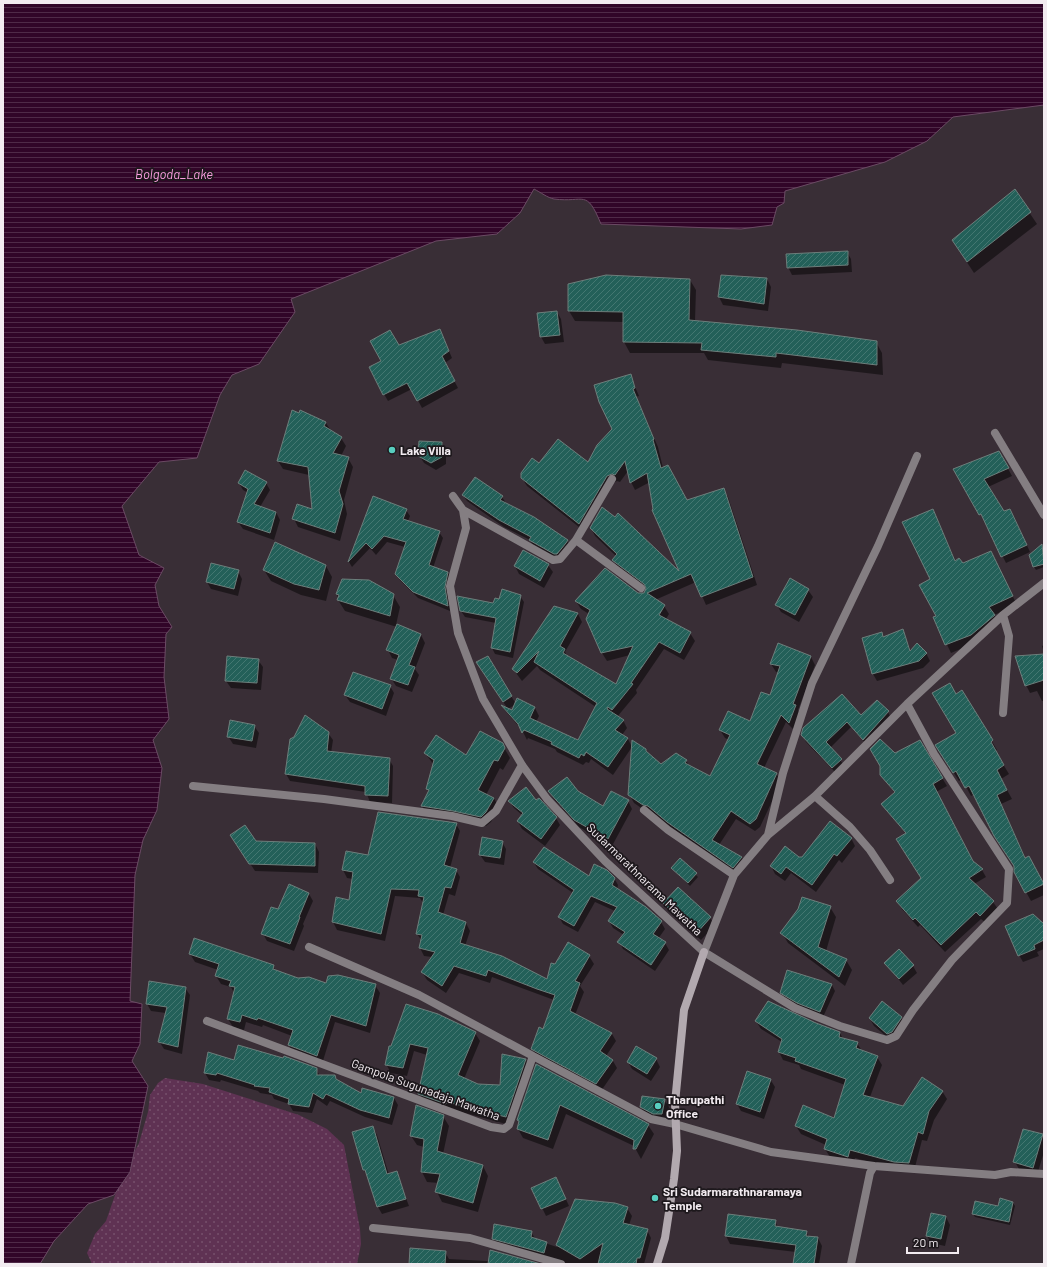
<svg xmlns="http://www.w3.org/2000/svg" width="1047" height="1267" font-family="Barlow,sans-serif">
<style>
.park{fill:url(#park-dots)}
.water{fill:url(#water-rules);stroke:#6b4a64}
.shadow{fill:#0007}
.building{fill:url(#building-hatch);stroke:#6d7e7b}
.lines{fill:none;stroke-linecap:round;stroke-linejoin:round}
.street{stroke:#847e82;stroke-width:8}
.secondary{stroke:#b2a9af;stroke-width:8}
.poi-dot{fill:#58cebf;stroke:#1d181c;stroke-width:1.5}
.labels{text-anchor:middle;dominant-baseline:central;stroke-width:3.5;stroke-linejoin:round;paint-order:stroke}
.poi-label{font-size:12px;font-weight:bold;fill:#f2ebf0;stroke:#1d181c;text-anchor:start}
.street-label{font-size:12px;fill:#f2ebf0;stroke:#1d181c}
.water-label{font-size:13px;font-style:italic;fill:#f89cde;stroke:#1d181c}
</style>
<defs>
<pattern id="park-dots" width="8" height="8" patternUnits="userSpaceOnUse"><rect width="8" height="8" fill="#5f3253"/><path d="M2 2h.1M6 6h.1" fill="none" stroke="#76506c" stroke-width="1.8" stroke-linecap="round"/></pattern>
<pattern id="water-rules" width="6" height="5" patternUnits="userSpaceOnUse"><rect width="6" height="5" fill="#310528"/><path d="M0 2.5h6" fill="none" stroke="#4f2a48"/></pattern>
<pattern id="building-hatch" width="6" height="6" patternUnits="userSpaceOnUse"><rect width="6" height="6" fill="#236059"/><path d="M-1 1l2-2M0 6l6-6M5 7l2-2" fill="none" stroke="#437771"/></pattern>
</defs>
<rect width="100%" height="100%" fill="#392e36"/>
<path class="park" d="M165,1078L203,1084L299,1115L327,1129L344,1145L360,1229L361,1244L357,1264H92L87,1253L95,1234L106,1221L121,1178L139,1143L148,1112L150,1095L158,1083Z"/>
<path class="water" d="M3,3H1044V105L953,117L927,141L885,162L785,191L784,203L777,207L772,225L741,229L601,224C586,188 585,203 554,199C548,198 540,192 534,189L520,213L497,234L436,241L291,299L295,312L259,364L232,375L220,395L197,458L159,462L122,506L139,555L164,568L155,585L159,606L172,627L166,634L164,677L169,719L153,740L162,768L157,810L143,840L135,875L130,1001L142,1004L140,1044L132,1061L148,1086L130,1172L114,1195L88,1204L54,1241L40,1264H3Z"/>
<path class="shadow" d="M1015,191L1037,224L974,273L953,241Z
M847,252L851,259L852,272L792,275L788,267Z
M767,279L771,287L768,311L723,305L719,297Z
M690,280L696,290L695,321L876,342L882,353L883,375L782,363L781,368L708,360L704,353H630L624,342V322L575,321L569,311Z
M557,312L561,319L564,342L545,344L541,337Z
M440,330L452,358L445,363L458,388L422,408L412,389L388,401L384,394L383,362L399,346Z
M630,375L639,396L636,397L658,447L663,468L687,501L723,489L728,497L757,585L706,605L696,582L655,600L664,606L669,614L666,619L690,633L695,641L684,660L664,649L636,690L637,693L617,717L623,720L627,728L622,735L628,739L632,747L613,775L591,759L589,763L586,762L583,765L557,752L555,749L528,738L527,740L522,730L503,708L512,712L535,708L539,716L536,722L578,741L596,707L540,670L537,666L522,681L513,669L555,607L578,614L582,622L565,652L568,657L617,686L630,655L607,661L602,653L589,614L581,609L576,601L643,594L647,590L618,568L614,560L617,557L595,536L591,528L682,575L655,510L650,482L635,490L631,482L628,471L620,482L617,481L612,484L584,531L527,486L522,478L539,465L588,464L613,429Z
M326,423L331,431L341,438L346,446L341,456L348,458L353,467L344,500L347,514L340,541L298,527L294,519L313,511L309,475L283,469L278,461Z
M442,443L446,450V464L436,470L424,463L419,455Z
M999,452L1012,476L988,487L1004,513L1014,517L1030,552L1006,563L985,521L955,469Z
M239,483H266L270,490L260,507L276,512L280,520L274,540L243,529L238,522L248,493L243,490Z
M463,495L502,497L506,503L567,541L571,547L560,560L534,547L530,540L504,527L467,501Z
M373,497L406,510L410,516L408,521L439,532L443,538L433,568L448,573L451,579L450,611L418,598L400,580L396,574L405,547L387,542L376,555L370,548L352,567L349,562Z
M937,519L956,562L963,565L991,552L1017,605L994,615L999,624L975,643L951,653L934,618L937,617L932,580Z
M1042,545L1044,552V567L1036,570L1034,567Z
M548,565L553,572L544,588L519,574L515,566Z
M326,566L332,577L326,601L301,595L271,581L264,570Z
M238,571L242,579L238,596L211,589L207,582Z
M808,590L813,597L799,622L781,612L777,605Z
M337,594L393,595L400,607L396,625L421,635L425,643L415,669L419,675L412,692L396,686L391,678L398,660L392,658L388,650L397,627L345,611L338,600Z
M520,596L524,602L513,658L495,654L492,648L496,623L465,617L461,611Z
M903,631L911,651L926,653L930,661L923,668L877,681L873,674L863,638L881,633L884,637Z
M1044,645V653L1042,646Z
M1044,655V701H1042L1037,691L1030,693L1026,685Z
M487,657L516,704L508,709L481,670Z
M811,657L815,665L798,710L800,714L794,730L786,722L764,768L776,773L781,782L760,827L755,831L736,819L719,845L742,857L746,866L738,875L634,803L629,794L645,749L649,755L661,766L686,760L689,766L711,778L729,740L725,738L720,730L750,723L771,697L779,673L776,672L771,664Z
M258,660L263,667L261,690L231,688L226,681Z
M390,686L394,693L386,716L350,702L345,695Z
M962,691L997,750L995,751L1009,774L1001,779L1012,799L1001,804L1026,859L1034,866L1044,885V895L1031,901L1015,872V867L975,794L971,796L962,779L959,781L942,754L957,734L956,695Z
M888,712L891,718L867,745L851,727L830,748L844,765L836,773L806,742L802,735L861,717Z
M254,726L259,733L256,748L233,744L228,736Z
M328,733L333,740L331,753L389,759L393,766L392,803L370,802L366,792L290,781L286,774Z
M920,741L947,786L936,792L973,862L982,870L986,877L974,884L993,902L998,909L985,922L981,919L945,952L920,925L918,927L902,909L897,902L922,878L906,834L882,804L895,793L881,775L895,754Z
M502,744L510,758L503,770L500,768L486,795L494,798L499,808L491,822L486,826L459,820L428,816L422,806L429,792L427,789L434,765L425,753L467,757Z
M549,792H577L603,808L628,801L632,809L612,846L579,827L554,799Z
M509,801L536,802L556,818L560,825L545,846L522,829L518,822L522,815L514,808Z
M456,824L460,831L450,868L456,870L460,877L455,896L449,894L443,915L466,923L470,931L465,946L548,980L555,965L589,956L594,964L580,986L584,992L575,1015L612,1034L616,1041L606,1056L613,1061L617,1068L601,1091L537,1056L532,1049L544,1030L554,1000L492,977L490,983L459,973L446,993L427,980L422,972L432,957L424,956L420,948L422,941L417,934L423,903L420,898L395,896L385,941L337,930L333,922L337,899L350,902L353,879L347,878L343,870L369,857Z
M851,838L855,846L842,863L839,860L816,892L791,873L785,881L775,874L771,866L802,858Z
M236,842L315,844L319,852L318,873L255,871Z
M502,842L506,849L504,865L485,862L480,855Z
M680,859L698,877L690,886L672,868Z
M534,863L589,878H614L618,885L617,889L661,922L665,929L658,939L665,943L669,950L655,971L623,949L619,942L624,935L613,928L609,921L615,911L595,902L578,932L563,924L559,917L573,893L538,869Z
M678,888L710,918L715,925L701,940L668,911L664,903Z
M309,894L313,901L303,924L304,926L294,951L267,941L263,934L278,910Z
M830,907L836,917L826,951L846,960L852,970L845,986L788,943L782,933Z
M1044,925V949L1037,952L1039,956L1023,962L1019,955Z
M190,954L273,966L276,971L298,979L326,985H375L380,993L370,1033L335,1022L322,1064L293,1053L289,1045L292,1036L263,1025L262,1027L246,1022L244,1030L233,1027L228,1019L234,993L231,987L221,984L216,976L218,970L195,962Z
M886,963L913,966L917,973L903,985Z
M788,971L832,985L835,991L823,1017L802,1009L785,998L781,992Z
M185,988L190,995L182,1054L164,1049L159,1041L166,1013L151,1011L147,1004Z
M407,1005L475,1033L480,1041L464,1079L478,1085L501,1087L526,1060L530,1068L510,1125L424,1102L420,1094L427,1055L414,1051L407,1076L391,1073L386,1064Z
M901,1018L905,1025L892,1041L874,1026L870,1019Z
M756,1021L815,1024L840,1033L843,1039L857,1043L862,1051L877,1057L882,1065L870,1097L904,1107L942,1091L947,1099L934,1120L927,1141L922,1140L914,1171L899,1170L855,1158L853,1164L830,1157L825,1149L826,1145L801,1134L796,1126L834,1119L845,1085L801,1069L799,1065L783,1060L779,1052L782,1042L761,1029Z
M656,1059L660,1067L651,1081L632,1069L628,1062Z
M234,1062L316,1069L320,1076H335L338,1081L361,1094L363,1089L394,1098L398,1105L392,1125L365,1117L330,1101L327,1106L317,1099L312,1113L293,1111L289,1104L274,1099L272,1095L260,1093L258,1091L221,1080L220,1082L209,1080L205,1073Z
M537,1065L648,1125L654,1134L641,1159L634,1146L566,1114L553,1149L523,1138L518,1129L520,1123L518,1120Z
M770,1079L775,1087L764,1119L741,1111L737,1104Z
M664,1100L669,1107L666,1121L645,1114L641,1107Z
M443,1116L449,1126L443,1154L483,1166L488,1176L478,1212L442,1202L437,1192L439,1183L427,1182L422,1172L424,1147L417,1145L411,1136Z
M373,1127L377,1135L389,1175L396,1172L409,1206L382,1214L378,1207L368,1177L364,1170Z
M1043,1135L1044,1152L1037,1175L1019,1169L1015,1162Z
M560,1186L569,1206L546,1216L533,1189Z
M576,1200L627,1208L632,1216L629,1225L647,1230L651,1238L644,1264H560L498,1246L493,1238L531,1232L536,1240L557,1247Z
M1013,1203L1015,1206L1010,1225L975,1217L973,1214Z
M728,1216L775,1221L778,1227L806,1232L809,1237L818,1238L822,1246L819,1264H794L796,1252L730,1244L726,1236Z
M946,1217L950,1225L945,1246L931,1243L927,1236Z
M445,1252L449,1259L540,1264H408L411,1259Z"/>
<path class="building" d="M1015,189L1031,212L967,262L952,240Z
M848,251V265L787,268L786,254Z
M606,275L690,279L689,320L797,330L877,341V365L776,353V357L701,350L702,343L623,342V312L568,311V284Z
M721,275L767,278L764,304L718,297Z
M557,311L560,335L540,337L537,313Z
M440,329L449,351L442,356L455,381L417,401L407,383L383,395L369,367L381,361L370,341L390,330L399,345Z
M631,374L635,388L633,389L654,439L653,440L661,468L668,465L687,500L724,488L753,577L701,597L691,574L647,593L665,605L659,615L691,632L680,653L659,642L631,683L633,684L612,710L608,707L607,709L624,720L615,730L628,738L608,767L586,752L584,756L581,754L579,758L551,744L552,742L524,730L522,733L518,724L501,705L512,710L517,698L535,707L530,718L578,740L597,703L534,662L539,651L517,673L512,669L554,606L578,613L560,646L565,649L563,653L616,684L633,646L601,653L586,619L590,610L575,601L605,568L638,593H644L646,588L644,584L612,560L617,554L590,528L602,507L615,517L618,513L679,571L652,510L653,509L647,473L630,483L625,461L615,475L612,474L607,476L579,524L521,478V473L532,458L539,463L558,439L588,462L597,445L612,429L599,402L594,385Z
M292,410L299,413L300,410L326,422L324,426L342,437L333,453L349,457L339,491L343,504L335,533L292,519L297,504L312,509L308,467L277,461Z
M419,441L442,442V457L431,463L418,456Z
M999,451L1009,468L984,479L1004,511L1010,509L1027,545L1001,557L981,514L979,515L953,469Z
M245,470L267,482L254,504L276,512L270,533L237,522L248,489L238,483Z
M475,477L503,496L500,500L534,517L568,540L566,543L557,554H554L529,540L531,537L499,520L462,495Z
M373,496L407,509L403,519L440,531L429,565L448,572L445,587L448,606L413,592L395,574L406,542L384,536L372,549L366,543L348,562Z
M933,509L955,561L959,558L963,563L991,551L1013,596L989,607L995,615L971,635L945,645L933,617L936,616L919,585L930,579L902,522Z
M275,542L326,565L319,590L294,584L263,570Z
M1042,544L1044,564L1033,567L1029,555Z
M523,550L549,564L540,581L514,566Z
M211,563L239,570L234,589L206,582Z
M790,578L809,589L795,615L775,605Z
M342,579L369,580L394,594L390,616L337,600L339,595L336,594Z
M502,589L521,595L510,652L491,648L496,618L460,611L457,596L493,603L495,598L499,599Z
M397,624L421,634L409,665L415,667L408,685L390,679L399,655L386,650Z
M903,629L910,651L917,643L927,653L919,661L872,674L862,638L882,632L883,637Z
M778,643L811,656L793,704L796,705L789,723L781,715L757,764L777,773L756,819L750,824L731,811L712,840L742,857L733,868L667,822L648,806L643,805L628,795L632,740L646,749V751L661,764L676,753L687,760L685,763L710,776L730,735L719,730L728,711L750,721L761,692L770,695L780,666L770,664Z
M1044,654V680L1025,686L1015,656Z
M227,656L259,659L257,683L225,681Z
M488,656L512,696L503,702L476,662Z
M353,672L391,685L382,709L344,695Z
M950,683L956,694L962,690L993,740L991,742L1004,765L997,770L1007,790L997,795L1025,858L1029,856L1044,884L1025,893L1014,872V866L994,836L969,786L965,788L956,771L953,773L935,745L956,733L932,693Z
M842,694L861,715L877,700L889,711L863,740L847,722L826,742L842,759L832,768L801,735L803,728Z
M305,715L329,732L327,751L390,758L388,796L365,795V786L285,774L290,739L294,737Z
M230,720L255,725L252,741L227,737Z
M480,731L503,743L505,748L498,761L494,760L478,790L494,798L486,812L481,817L453,811L421,806L429,790L426,789L434,760L424,753L436,735L466,755Z
M880,739L895,753L920,740L943,778L933,784L973,861L983,869L969,878L994,901L980,916L976,912L941,945L915,918L913,920L896,901L921,878L896,839L906,833L881,804L895,792L880,775V766L870,749Z
M567,777L578,791L603,806L611,791L629,800L608,839L574,820L548,791Z
M526,787L536,800L539,798L557,817L541,839L517,821L523,813L508,801Z
M378,812L457,823L444,865L457,869L451,888L445,887L438,912L466,922L460,943L502,956L547,979L551,963L555,964L568,942L590,955L575,981L580,983L570,1011L612,1033L600,1051L613,1060L596,1084L531,1049L539,1027L543,1029L555,995L537,989L488,970L486,976L454,966L442,986L421,972L435,952L419,948L422,935L416,934L424,897L418,896L419,890L391,889L381,934L332,922L336,897L349,900L353,872L342,870L346,851L368,855Z
M830,821L852,838L837,856L834,854L812,885L786,867L781,874L770,866L785,846L799,857H802Z
M245,825L256,841L315,843V866L249,864L230,835Z
M482,837L503,841L500,858L479,855Z
M544,847L589,876L594,864L607,870L615,878L612,885L646,907L662,921L653,934L666,942L651,965L617,942L625,932L608,921L617,907L591,896L574,926L558,917L574,890L533,862Z
M680,858L697,873L688,883L671,868Z
M289,884L309,893L299,917H300L290,944L261,934L271,907L278,909Z
M678,887L711,917L696,934L663,903Z
M802,897L831,906L818,947L847,959L839,977L780,933L798,909Z
M1033,914L1044,924V940L1034,945L1035,949L1018,956L1005,926Z
M194,938L274,965L273,969L298,978L309,977L326,983L328,976L338,975L376,984L366,1026L331,1015L317,1056L288,1045L293,1030L258,1018L257,1020L242,1015L240,1022L227,1019L235,987L229,986L231,981L215,976L219,964L189,954Z
M899,949L914,965L899,979L884,963Z
M787,970L832,984L820,1012L797,1003L780,993Z
M149,981L186,987L178,1047L158,1042L167,1007L146,1004Z
M768,1001L816,1023L840,1032L839,1037L858,1042L856,1048L878,1056L863,1095L903,1106L922,1077L943,1091L929,1111L923,1134L918,1132L909,1163L894,1162L850,1150L848,1157L824,1149L827,1139L795,1126L803,1105L834,1118L846,1079L795,1061L796,1058L778,1052L782,1039L755,1021Z
M882,1001L902,1017L892,1032L887,1034L869,1018Z
M406,1004L438,1014L476,1032L458,1075L478,1084L500,1085L502,1054L526,1059L506,1117L447,1102L446,1104L418,1094L428,1048L410,1044L403,1068L385,1065L389,1046H391Z
M238,1045L283,1058L284,1056L317,1068V1075H335L336,1079L361,1093L362,1088L394,1097L389,1118L360,1110L326,1094L323,1099L313,1093L309,1107L288,1104L289,1099L269,1092L270,1088L254,1086L255,1085L217,1073L216,1075L204,1073L208,1052L234,1060Z
M636,1046L657,1058L647,1074L627,1062Z
M536,1064L649,1124L636,1149H633L634,1140L560,1105L548,1140L517,1129L519,1121L517,1120Z
M747,1071L771,1079L760,1112L736,1104Z
M642,1096L665,1099L662,1114H653L640,1107Z
M416,1105L444,1115L437,1151L483,1165L473,1203L435,1192L440,1174L421,1172L424,1139L410,1136Z
M373,1126L387,1174L397,1171L406,1199L377,1207L365,1170H363L352,1132Z
M1023,1129L1043,1134L1033,1168L1013,1162Z
M556,1177L566,1199L541,1209L531,1188Z
M1000,1198L1013,1202L1009,1222L972,1214L975,1201L998,1206Z
M575,1199L615,1203L628,1207L623,1223L648,1229L640,1258H637L636,1264H598L603,1243L580,1259L556,1245Z
M931,1213L946,1216L941,1239L926,1236Z
M728,1214L776,1220L775,1226L807,1231L806,1236L818,1237L814,1264H793L796,1245L725,1236Z
M494,1224L532,1231L531,1237L547,1242L544,1253L492,1239Z
M410,1248L446,1251L445,1264H409Z
M490,1250L541,1264H488Z"/>
<g class="lines">
<path class="street" d="M995,433L1044,515
M453,496L463,510L466,528L450,586L458,633L483,699L522,765L547,799L605,861L704,952L795,1008L840,1026L887,1040L896,1036L913,1010L952,960L1007,903L1009,869L934,754L907,704
M463,510L553,560L560,559L576,540L612,479
M576,540L641,588
M1003,713L1009,636L1003,615
M193,786L324,799L452,816L482,823L496,811L522,765
M815,796L850,827L870,850L890,880
M644,810L668,830L734,875
M768,835L815,796L907,704L1003,615L1044,583
M309,947L419,995L533,1056
M704,952L734,875L768,835L783,773L812,683L878,546L917,456
M207,1021L491,1127L504,1129L509,1125L533,1056L651,1119L675,1124L771,1152L874,1166
M373,1228L470,1238L561,1264
M851,1264L870,1173L874,1166L995,1175L1011,1172L1044,1174"/>
<path class="secondary" d="M657,1264L665,1238L674,1179L677,1151L675,1103L684,1010L704,952"/>
</g>
<g class="poi-dot">
<circle cx="392" cy="450" r="4"/>
<circle cx="658" cy="1106" r="4"/>
<circle cx="655" cy="1198" r="4"/>
</g>
<g class="labels">
<g class="poi-label">
<text x="400" y="450">Lake Villa</text>
<text x="666" y="1099">Tharupathi<tspan x="666" dy="14">Office</tspan></text>
<text x="663" y="1191">Sri Sudarmarathnaramaya<tspan x="663" dy="14">Temple</tspan></text>
</g>
<g class="street-label">
<text transform="translate(645 879) rotate(44)">Sudarmarathnarama Mawatha</text>
<text transform="translate(426 1089) rotate(20)">Gampola Sugunadaja Mawatha</text>
</g>
<g class="water-label">
<text x="174" y="174">Bolgoda_Lake</text>
</g>
</g>
<rect width="1047" height="1267" fill="none" stroke="#f2ebf0" stroke-width="8"/>
<path d="M907 1247v6h51v-6" fill="none" stroke="#f2ebf0" stroke-width="2"/>
<text x="913" y="1247" font-size="12" fill="#f2ebf0" stroke="#1d181c" stroke-width="3" paint-order="stroke">20 m</text>
</svg>
